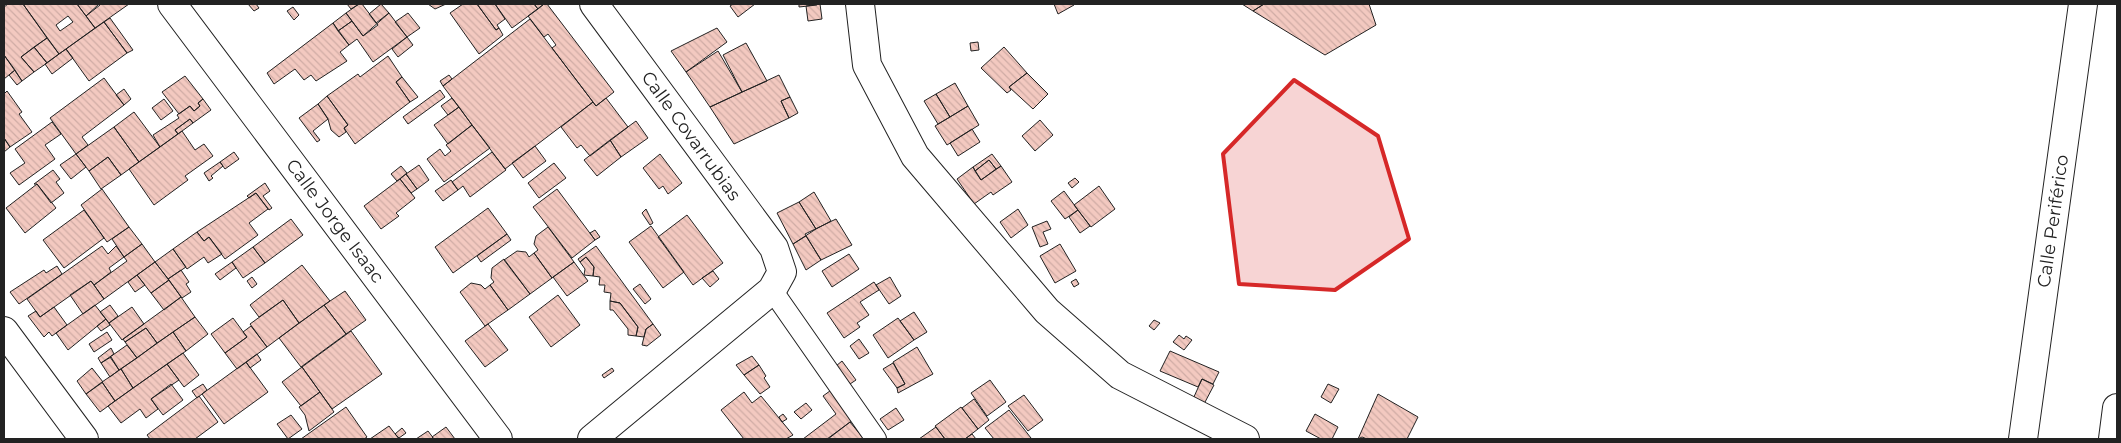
<svg xmlns="http://www.w3.org/2000/svg" width="2121" height="443" font-family="Montserrat,sans-serif">
<style>
.building{fill:url(#building-back-hatch);stroke:#222;fill-rule:evenodd}
.lines{fill:none;stroke-linecap:round;stroke-linejoin:round}
.pedestrian-casing{stroke:#222;stroke-width:22}
.minor-casing{stroke:#222;stroke-width:30}
.tertiary-casing{stroke:#222;stroke-width:30}
.trunk-casing{stroke:#222;stroke-width:30}
.pedestrian{stroke:#fff;stroke-width:20}
.minor{stroke:#fff;stroke-width:28}
.tertiary{stroke:#fff;stroke-width:28}
.trunk{stroke:#fff;stroke-width:28}
.marked{fill:#d62828;fill-opacity:0.2;stroke:#d62828;stroke-width:4;stroke-linejoin:round}
.labels{text-anchor:middle;dominant-baseline:central;stroke-width:4;stroke-linejoin:round;paint-order:stroke}
.street-label{font-size:18px;fill:#222;stroke:#fff}
</style>
<defs>
<pattern id="building-back-hatch" width="6" height="6" patternUnits="userSpaceOnUse" patternTransform="scale(1.25)"><rect width="6" height="6" fill="#f3c9c0"/><path d="M-1 5l2 2M0 0l6 6M5-1l2 2" fill="none" stroke="#d0aca5"/></pattern>
</defs>
<rect width="100%" height="100%" fill="#fff"/>
<path class="building" d="M8,4H23L47,38L21,57L34,72L22,81L4,55V7Z
M23,4H77L95,28L59,54ZM68,16L73,22L60,31L56,25Z
M77,4H99L100,5L86,16Z
M99,4H129L95,28L86,16Z
M248,4H256L259,8L254,11Z
M347,4H359L351,9Z
M359,4H362L378,25L363,36L346,13Z
M381,4L389,13L376,23L369,14Z
M428,4H446L435,9Z
M463,4H477L496,30L499,28L503,35L479,54L450,13Z
M477,4H495L505,19L497,25L499,28L496,30Z
M495,4H534L538,9L512,28Z
M534,4H544L538,9Z
M544,4H547L614,92L596,106L552,48L556,45L548,34L544,37L528,16Z
M733,4H755L738,17L730,6Z
M799,4H817V5L799,7Z
M820,4L822,19L808,21L806,6Z
M1054,4H1074V5L1058,14Z
M1242,4H1264L1253,11Z
M1264,4H1369L1376,25L1325,55L1253,11Z
M293,7L299,15L294,20L287,11Z
M346,13L352,21L338,31L333,23Z
M389,13L407,37L373,62L357,39L349,45L338,31L352,21L363,36Z
M408,13L420,28L407,37L395,22Z
M110,18L133,50L127,53L104,22Z
M530,19L593,102L505,169L443,86Z
M104,22L127,53L89,81L66,49Z
M333,23L349,45L340,52L347,61L316,81L311,75L304,80L295,69L274,84L267,73Z
M717,28L727,42L686,72L671,51Z
M407,37L413,45L398,57L392,49Z
M47,38L59,54L47,63L34,47Z
M978,42L979,50L971,51L970,43Z
M746,43L767,81L742,92L723,55Z
M34,47L47,63L34,72L21,57Z
M1004,47L1027,73L1009,87L1011,90L1007,93L981,68Z
M66,49L73,58L52,74L45,64Z
M718,51L742,92L710,107L686,72Z
M4,55L15,70L4,79Z
M388,56L402,77L396,82L410,102L355,144L344,128L348,125L327,96L358,74L360,77Z
M15,70L22,81L17,85L9,75Z
M1027,73L1048,94L1033,109L1009,87Z
M449,75L452,79L443,86L440,81Z
M779,75L790,97L781,101L789,118L734,144L710,107Z
M185,76L203,99L198,103L200,106L194,111L190,106L179,114L162,92Z
M402,77L418,97L410,102L396,82Z
M104,78L124,105L82,137L88,145L76,154L50,118Z
M955,83L968,106L950,117L936,94Z
M124,89L131,99L124,105L116,95Z
M440,90L445,97L408,124L403,117Z
M7,91L22,112L19,114L32,132L10,147L4,138V94Z
M936,94L950,117L938,124L924,101Z
M327,96L348,125L344,128L346,132L339,137L331,130L328,119L318,104Z
M790,97L798,113L789,118L781,101Z
M452,98L459,107L448,115L441,106Z
M606,98L628,127L590,156L581,145L577,148L561,127L593,102L596,106Z
M164,99L173,111L161,120L152,108Z
M203,99L211,110L193,123L190,119L175,130L178,134L160,147L153,135L179,118L177,115L190,106L194,111L200,106L198,103Z
M318,104L328,119L313,131L320,140L317,142L299,118Z
M968,106L979,125L947,145L935,126Z
M459,107L472,125L448,144L434,125Z
M134,112L160,147L139,162L114,127Z
M190,119L193,123L178,134L175,130Z
M1040,120L1053,135L1035,151L1022,136Z
M636,121L648,138L621,157L610,140Z
M52,122L61,134L45,145L55,159L19,185L10,173L25,163L15,149Z
M472,125L490,148L444,182L427,159L440,149L445,156L451,151L446,145Z
M114,127L139,162L121,175L108,157L89,171L76,154Z
M972,129L980,142L958,156L950,143Z
M182,131L195,150L204,144L213,156L185,176L188,180L154,205L129,169Z
M4,138L10,147L4,152Z
M610,140L621,157L597,176L584,160Z
M535,146L546,161L523,178L512,163Z
M234,152L239,159L225,169L220,162Z
M492,152L506,170L470,197L463,186L458,190L452,182Z
M76,154L86,167L71,179L60,165Z
M660,154L682,183L668,194L663,186L659,189L643,168Z
M992,154L1001,166L996,169L989,160L975,171L973,167Z
M108,157L121,175L101,189L89,171Z
M989,160L996,169L981,180L975,171Z
M220,162L223,166L211,176L213,178L209,181L204,173Z
M554,163L566,178L539,198L528,183Z
M419,165L429,180L417,189L406,174Z
M401,166L407,173L397,181L391,174Z
M1001,166L1012,182L993,195L991,192L974,204L957,179L973,167L981,180Z
M53,170L60,179L56,182L64,193L51,203L37,184H34Z
M406,174L417,189L411,193L400,179Z
M1075,178L1079,182L1072,188L1068,183Z
M400,179L415,198L396,213L399,216L381,229L364,206Z
M451,180L458,190L443,201L435,191Z
M265,183L270,191L263,196L272,208L269,210L256,193L249,198L247,196Z
M37,184L56,208L25,233L6,208Z
M1099,186L1115,209L1091,227L1074,205Z
M102,189L129,227L107,242L81,205Z
M557,189L595,240L572,258L533,207Z
M1064,191L1078,210L1065,219L1051,201Z
M814,192L831,221L816,229L799,202Z
M256,193L268,209L249,223L258,235L225,259L209,237L204,241L197,232Z
M799,202L816,229L793,244L777,213Z
M488,208L507,234L453,273L435,247Z
M646,209L653,223L650,225L642,213Z
M1018,209L1028,225L1011,238L1000,222Z
M84,210L104,238L64,268L43,240Z
M1078,210L1090,226L1080,233L1069,217Z
M687,215L723,263L693,285L658,237Z
M291,219L303,235L265,263L253,247Z
M836,219L852,245L821,260L805,234Z
M1047,221L1051,229L1043,232L1048,244L1040,247L1032,227Z
M651,226L684,272L663,288L629,242Z
M129,227L142,244L124,257L112,239Z
M548,227L574,262L552,278L534,253L538,250L534,244L536,236Z
M595,230L600,237L595,240L590,233Z
M197,232L204,241L209,237L222,254L208,263L204,257L187,269L173,249Z
M507,234L511,240L481,262L477,256Z
M806,236L821,260L806,270L793,244Z
M142,244L155,262L104,299L94,285L127,261L124,257Z
M1060,244L1076,271L1055,283L1040,256Z
M102,246L108,254L116,246L124,257L109,268L111,272L94,285L91,281L40,317L27,299Z
M596,246L653,324L646,329L644,337L636,336L638,327L620,303L610,301L611,293L604,292L605,285H599L600,277L593,276L594,267L586,257L580,262L578,259Z
M253,247L265,263L243,278L232,262Z
M173,249L186,267L168,279L155,262Z
M517,251L526,252L529,257L534,253L552,278L530,294L504,260Z
M849,254L859,269L832,287L822,271Z
M586,257L594,267L593,276L584,275L585,269L580,262Z
M504,259L530,294L508,310L490,285L494,282L491,278L492,268Z
M155,262L169,280L151,293L137,275Z
M232,262L236,268L220,280L215,274Z
M574,262L588,281L567,296L553,277Z
M302,265L330,301L299,323L283,300L259,317L250,305Z
M57,266L62,274L19,304L10,292L44,270L46,273Z
M181,270L189,282L186,284L191,292L182,298L168,279Z
M713,271L719,279L710,287L702,278Z
M137,275L145,285L135,292L128,282Z
M252,277L257,284L252,288L247,281Z
M890,277L901,296L889,304L876,285Z
M1076,279L1079,284L1074,287L1071,282Z
M169,280L181,297L164,310L151,293Z
M91,281L104,299L83,314L70,295Z
M874,282L879,290L860,302L869,315L857,323L860,327L844,338L827,313Z
M471,283L481,285L485,289L490,285L508,310L485,326L460,292Z
M640,284L651,299L645,304L633,289Z
M345,291L366,320L346,334L324,305Z
M558,295L580,325L551,347L529,317Z
M181,297L195,317L157,343L146,328L125,342L123,339Z
M283,300L299,323L267,347L250,324Z
M610,301L620,303L638,327L636,336L628,335V329L613,310H610Z
M95,305L106,319L68,350L56,333Z
M110,305L118,316L109,323L100,312Z
M324,305L346,334L301,367L279,338Z
M54,307L67,325L52,336L49,332L44,337L28,316L36,311L40,317Z
M132,307L144,324L122,340L109,323Z
M914,312L927,332L914,340L900,321Z
M195,317L208,334L186,351L173,332Z
M233,318L247,337L225,353L211,334Z
M898,318L914,340L888,358L873,335Z
M106,319L110,325L101,331L97,326Z
M1154,320L1160,323L1154,330L1149,326Z
M488,324L508,350L485,367L465,341Z
M653,324L661,335L647,346L642,345L646,329Z
M251,326L267,347L237,369L225,353L247,337L243,332Z
M146,328L157,343L137,358L125,342Z
M351,331L382,374L332,409L302,367Z
M107,332L112,340L94,352L89,344Z
M173,332L186,351L133,388L121,369Z
M1179,335L1184,339L1186,336L1192,340L1184,350L1173,342Z
M859,339L869,353L859,359L850,346Z
M127,345L137,358L119,370L110,357Z
M917,347L933,374L898,393L897,388L905,384L893,362Z
M111,348L114,354L101,363L98,358Z
M1170,351L1219,372L1213,384L1202,379L1198,387L1160,371Z
M183,353L199,375L184,387L167,364Z
M257,354L261,360L250,368L246,362Z
M752,356L759,365L744,375L736,365Z
M111,357L119,370L110,377L101,363Z
M842,361L856,380L850,384L836,366Z
M246,362L268,392L224,424L202,394Z
M893,363L905,384L897,388L883,369Z
M167,364L179,380L151,399L158,409L146,418L140,409L121,423L108,406Z
M759,365L766,376L764,378L770,387L760,394L744,375Z
M302,367L320,392L301,406L282,382Z
M92,368L103,382L86,394L77,381Z
M612,368L614,371L604,378L602,375Z
M121,369L133,388L115,401L102,382Z
M1202,379L1214,385L1204,404L1193,399Z
M990,380L1006,402L987,416L971,393Z
M102,382L115,401L100,412L86,394Z
M171,384L183,400L163,415L151,399Z
M203,384L207,390L197,398L192,391Z
M1328,384L1339,389L1331,403L1321,397Z
M834,388L857,417L827,439H803L836,414L823,396Z
M320,392L334,412L309,431L305,415L299,407Z
M744,392L752,403L761,396L793,435L786,439H744L721,410Z
M1378,394L1418,417L1407,439H1367L1362,437L1358,439Z
M1024,395L1043,420L1028,431L1008,406Z
M199,396L218,422L195,439H150L147,435Z
M974,399L989,420L978,429L962,408Z
M806,403L812,410L801,419L794,412Z
M346,407L367,437L364,439H301Z
M961,407L978,429L965,439H945L935,426Z
M896,408L904,420L888,430L880,419Z
M1009,410L1031,438L1028,439H994L985,428Z
M783,414L787,419L782,422L779,417Z
M1315,414L1338,427L1332,439H1321L1306,431Z
M291,415L302,429L288,439L277,424Z
M850,422L864,439H828Z
M389,426L399,439H370Z
M446,427L455,439H434L432,437Z
M936,427L945,439H919Z
M402,428L406,433L399,438L395,434Z
M428,431L434,439H416Z
M972,434L976,439H965Z"/>
<g class="lines">
<g class="pedestrian-casing">
<path id="pedestrian" d="M772,290L876,439"/>
</g>
<g class="minor-casing">
<path id="minor" d="M172,4L498,439
M4,331L84,439
M592,439L772,290L782,272L774,248L594,4"/>
</g>
<g class="tertiary-casing">
<path id="tertiary" d="M860,4L867,65L915,156L1047,311L1120,375L1245,439"/>
</g>
<g class="trunk-casing">
<path id="trunk" d="M2023,439L2083,4
M2113,439L2117,408"/>
</g>
<use href="#pedestrian" class="pedestrian"/>
<use href="#minor" class="minor"/>
<use href="#tertiary" class="tertiary"/>
<use href="#trunk" class="trunk"/>
</g>
<path class="marked" d="M1294,80L1378,136L1409,239L1335,290L1239,284L1223,154Z"/>
<g class="labels">
<g class="street-label">
<text transform="translate(691 136) rotate(54)">Calle Covarrubias</text>
<text transform="translate(335 221) rotate(53)">Calle Jorge Isaac</text>
<text transform="translate(2053 221) rotate(-82)">Calle Periférico</text>
</g>
</g>
<rect width="2121" height="443" fill="none" stroke="#222222" stroke-width="10"/>
</svg>
